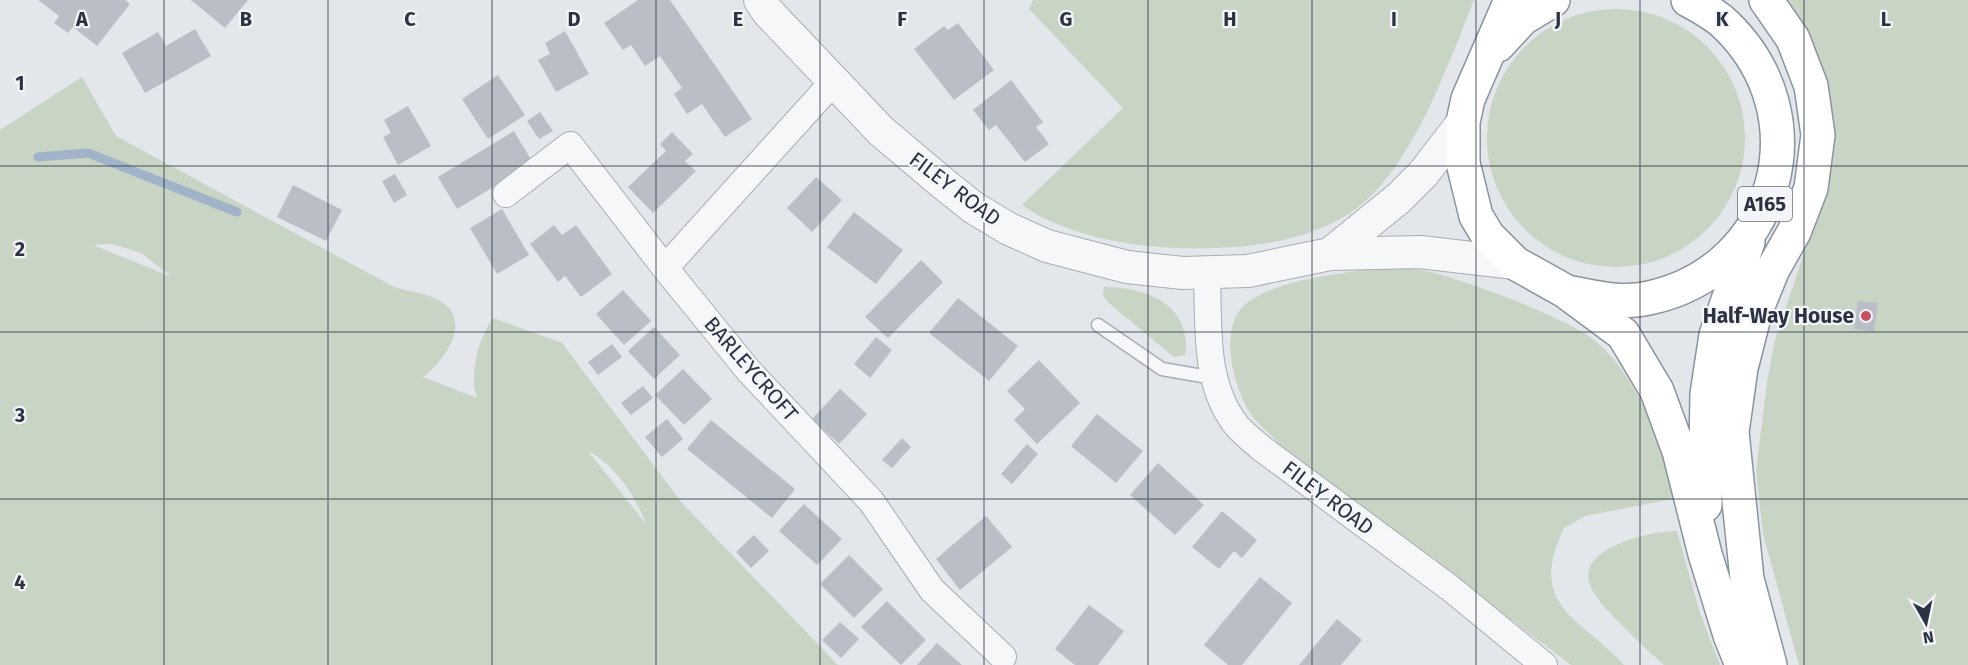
<svg xmlns="http://www.w3.org/2000/svg" width="1968" height="665" font-family="'Fira Sans',sans-serif">
<style>
.green{fill:#c8d4c4;fill-rule:evenodd}
.lines{fill:none;stroke-linecap:round;stroke-linejoin:round}
.stream{stroke:#a0b3c9;stroke-width:9}
.building{fill:#babfc7}
.service-casing{stroke:#a8adb4;stroke-width:15}
.minor-casing{stroke:#a8adb4;stroke-width:28}
.tertiary-casing{stroke:#a8adb4;stroke-width:34}
.trunk-casing{stroke:#8b93a0;stroke-width:36}
.service{stroke:#f6f7f9;stroke-width:12}
.minor{stroke:#f6f7f9;stroke-width:26}
.tertiary{stroke:#f6f7f9;stroke-width:32}
.trunk{stroke:#fff;stroke-width:33}
.grid{fill:none;stroke:#2b3342;stroke-width:1.5;stroke-opacity:0.55}
.poi-dot{fill:#c94f60;stroke:#f3f5f8;stroke-width:2}
.labels{text-anchor:middle;dominant-baseline:central;stroke-width:4.5;stroke-linejoin:round;paint-order:stroke}
.shield{fill:#f3f5f8;stroke:#676d79;stroke-width:1.5}
.shield-label{font-size:20px;font-weight:bold;fill:#2b3342}
.street-label{font-size:21px;fill:#2b3342;stroke:#f3f5f8}
.poi-label{font-size:21px;font-weight:bold;fill:#2b3342;stroke:#f3f5f8;text-anchor:end}
.grid-label{font-size:20px;text-anchor:middle;font-weight:bold;fill:#2b3342;stroke:#f3f5f8;stroke-width:4.5;stroke-linejoin:round;paint-order:stroke}
</style>
<rect width="100%" height="100%" fill="#e3e6ea"/>
<path class="green" d="M1033,0H1474C1448,64 1412,170 1353,211C1303,245 1236,250 1177,248C1125,246 1065,235 1022,205L1123,108L1029,9Z
M1783,0H1968V665H1799L1763,534L1756,471L1767,382L1775,340L1825,190Z
M1487 138a129 129 0 1 1 258 0a129 129 0 1 1-258 0Z
M82,77L116,136L394,287C408,291 431,294 443,303C473,325 441,363 423,377L477,398C469,373 478,339 493,318L562,343L682,503L838,665H0V130ZM112,244L141,253L172,277L93,245ZM588,451C615,465 636,496 646,524Z
M1376,268C1396,268 1415,268 1435,273C1472,283 1572,319 1599,344C1637,379 1667,447 1672,499L1585,516L1564,528C1526,607 1580,617 1624,665H1571L1279,444C1271,435 1261,427 1253,417C1233,390 1215,322 1251,300C1286,278 1336,275 1376,268Z
M1104,287C1137,287 1179,298 1185,336C1186,343 1187,348 1185,355L1174,357L1111,305L1103,296Z
M1677,531L1700,613L1720,665H1664C1650,653 1637,640 1624,627C1600,603 1565,572 1610,548C1631,537 1653,532 1677,531Z"/>
<g class="lines">
<path class="stream" d="M38,157L88,153L237,212"/>
</g>
<path class="building" d="M38,0H125L130,4L97,46L73,27L68,33L54,23L59,16Z
M191,0H248L225,28Z
M638,0H670L752,119L725,137L702,104L687,114L674,94L682,88L660,56L645,66L631,45L623,50L604,23Z
M958,23L994,70L954,100L914,49L944,26L948,30Z
M195,29L211,56L145,93L122,53L158,32L166,46Z
M565,31L589,74L556,92L538,60L550,54L545,43Z
M498,75L525,115L488,139L462,99Z
M1011,80L1043,122L1036,127L1049,144L1025,162L996,125L989,130L973,110Z
M408,106L431,146L398,165L383,137L391,133L384,120Z
M540,112L553,131L539,139L527,121Z
M514,131L533,163L457,209L438,177Z
M672,132L693,154L685,161L696,171L653,213L628,187L666,151L660,144Z
M395,174L407,195L394,203L382,181Z
M816,177L842,200L812,232L787,208Z
M293,185L342,210L326,241L277,217Z
M502,209L529,255L497,274L470,228Z
M854,212L903,250L876,284L827,247Z
M554,225L562,235L576,225L612,274L581,297L565,276L558,282L530,244Z
M921,260L943,282L888,338L865,317Z
M623,290L651,321L624,345L596,314Z
M958,298L1018,346L989,381L929,333Z
M1858,301L1878,303L1874,332L1854,329Z
M654,327L680,355L654,379L628,351Z
M876,337L892,350L870,378L854,364Z
M612,344L622,357L598,375L588,362Z
M1039,360L1080,403L1037,444L1014,420L1025,409L1007,391Z
M683,369L712,399L684,425L655,395Z
M643,386L653,398L631,415L621,403Z
M840,389L867,414L839,444L812,419Z
M1097,414L1143,451L1116,483L1071,446Z
M667,419L683,439L662,457L645,437Z
M711,420L795,489L772,518L687,449Z
M902,438L911,447L892,468L882,460Z
M1027,444L1038,454L1012,484L1001,474Z
M1158,463L1204,505L1175,535L1130,495Z
M804,504L842,539L817,565L779,531Z
M1222,511L1257,540L1242,558L1234,551L1219,569L1192,547Z
M986,516L1012,547L960,590L936,559Z
M754,535L769,551L751,568L736,552Z
M849,555L883,589L854,618L820,584Z
M1260,577L1292,603L1242,665H1228L1204,645Z
M887,601L926,640L901,665L861,627Z
M1089,605L1124,631L1098,665H1075L1055,649Z
M1337,619L1362,640L1341,665H1299Z
M840,622L859,639L841,658L822,640Z
M937,643L962,665H917Z"/>
<g class="lines">
<g class="service-casing">
<path id="service" d="M1098,325L1162,369L1214,378"/>
</g>
<g class="minor-casing">
<path id="minor" d="M833,82L665,268L748,370L871,501L932,590L1003,657
M506,194L570,145L665,268
M1207,274C1209,324 1203,384 1237,426C1244,434 1253,441 1261,448L1450,588L1544,665"/>
</g>
<g class="tertiary-casing">
<path id="tertiary" d="M760,0L768,12L881,131L945,185L974,208L1009,229L1047,246L1127,267L1183,273L1248,271L1330,254L1420,252L1515,263
M1330,254L1399,198L1423,174L1463,122"/>
</g>
<g class="trunk-casing">
<path id="trunk" d="M1511,0L1468,99L1463,122V163L1476,216L1488,236L1515,263L1565,291L1623,334L1657,391L1679,451L1705,554L1730,635L1742,665
M1766,0L1793,39L1811,86L1818,135L1811,188L1794,232L1773,269L1755,313L1741,368L1732,432L1747,579L1770,665
M1498,45L1523,18L1553,0
M1572,293C1597,298 1623,304 1649,298C1778,270 1821,117 1726,25C1716,15 1701,7 1688,0
M1705,505L1707,394L1716,335L1748,242"/>
</g>
<use href="#service" class="service"/>
<use href="#minor" class="minor"/>
<use href="#tertiary" class="tertiary"/>
<use href="#trunk" class="trunk"/>
</g>
<path class="grid" d="M164,0V665M328,0V665M492,0V665M656,0V665M820,0V665M984,0V665M1148,0V665M1312,0V665M1476,0V665M1640,0V665M1804,0V665M0,166H1968M0,332H1968M0,499H1968"/>
<circle class="poi-dot" cx="1866" cy="316" r="6"/>
<g class="labels">
<rect class="shield" x="1738" y="187" width="54" height="34" rx="4.5"/>
<g class="shield-label">
<text x="1765" y="204">A165</text>
</g>
<g class="street-label">
<text transform="translate(955 189) rotate(37)">FILEY ROAD</text>
<text transform="translate(751 369) rotate(49)">BARLEYCROFT</text>
<text transform="translate(1328 498) rotate(37)">FILEY ROAD</text>
</g>
<g class="poi-label">
<text x="1854" y="316">Half-Way House</text>
</g>
</g>
<g class="grid-label">
<text x="82" y="26">A</text>
<text x="246" y="26">B</text>
<text x="410" y="26">C</text>
<text x="574" y="26">D</text>
<text x="738" y="26">E</text>
<text x="902" y="26">F</text>
<text x="1066" y="26">G</text>
<text x="1230" y="26">H</text>
<text x="1394" y="26">I</text>
<text x="1558" y="26">J</text>
<text x="1722" y="26">K</text>
<text x="1886" y="26">L</text>
<text x="20" y="90">1</text>
<text x="20" y="256">2</text>
<text x="20" y="422">3</text>
<text x="20" y="589">4</text>
</g>
<g transform="translate(1926 623) rotate(171)" stroke="#f3f5f8" stroke-width="4.5" paint-order="stroke">
<path d="M0-4.5L10 22L0 15L-10 22Z" fill="#2b3342"/>
<text y="-9" font-size="16" font-weight="bold" text-anchor="middle" fill="#2b3342">N</text>
</g>
</svg>
